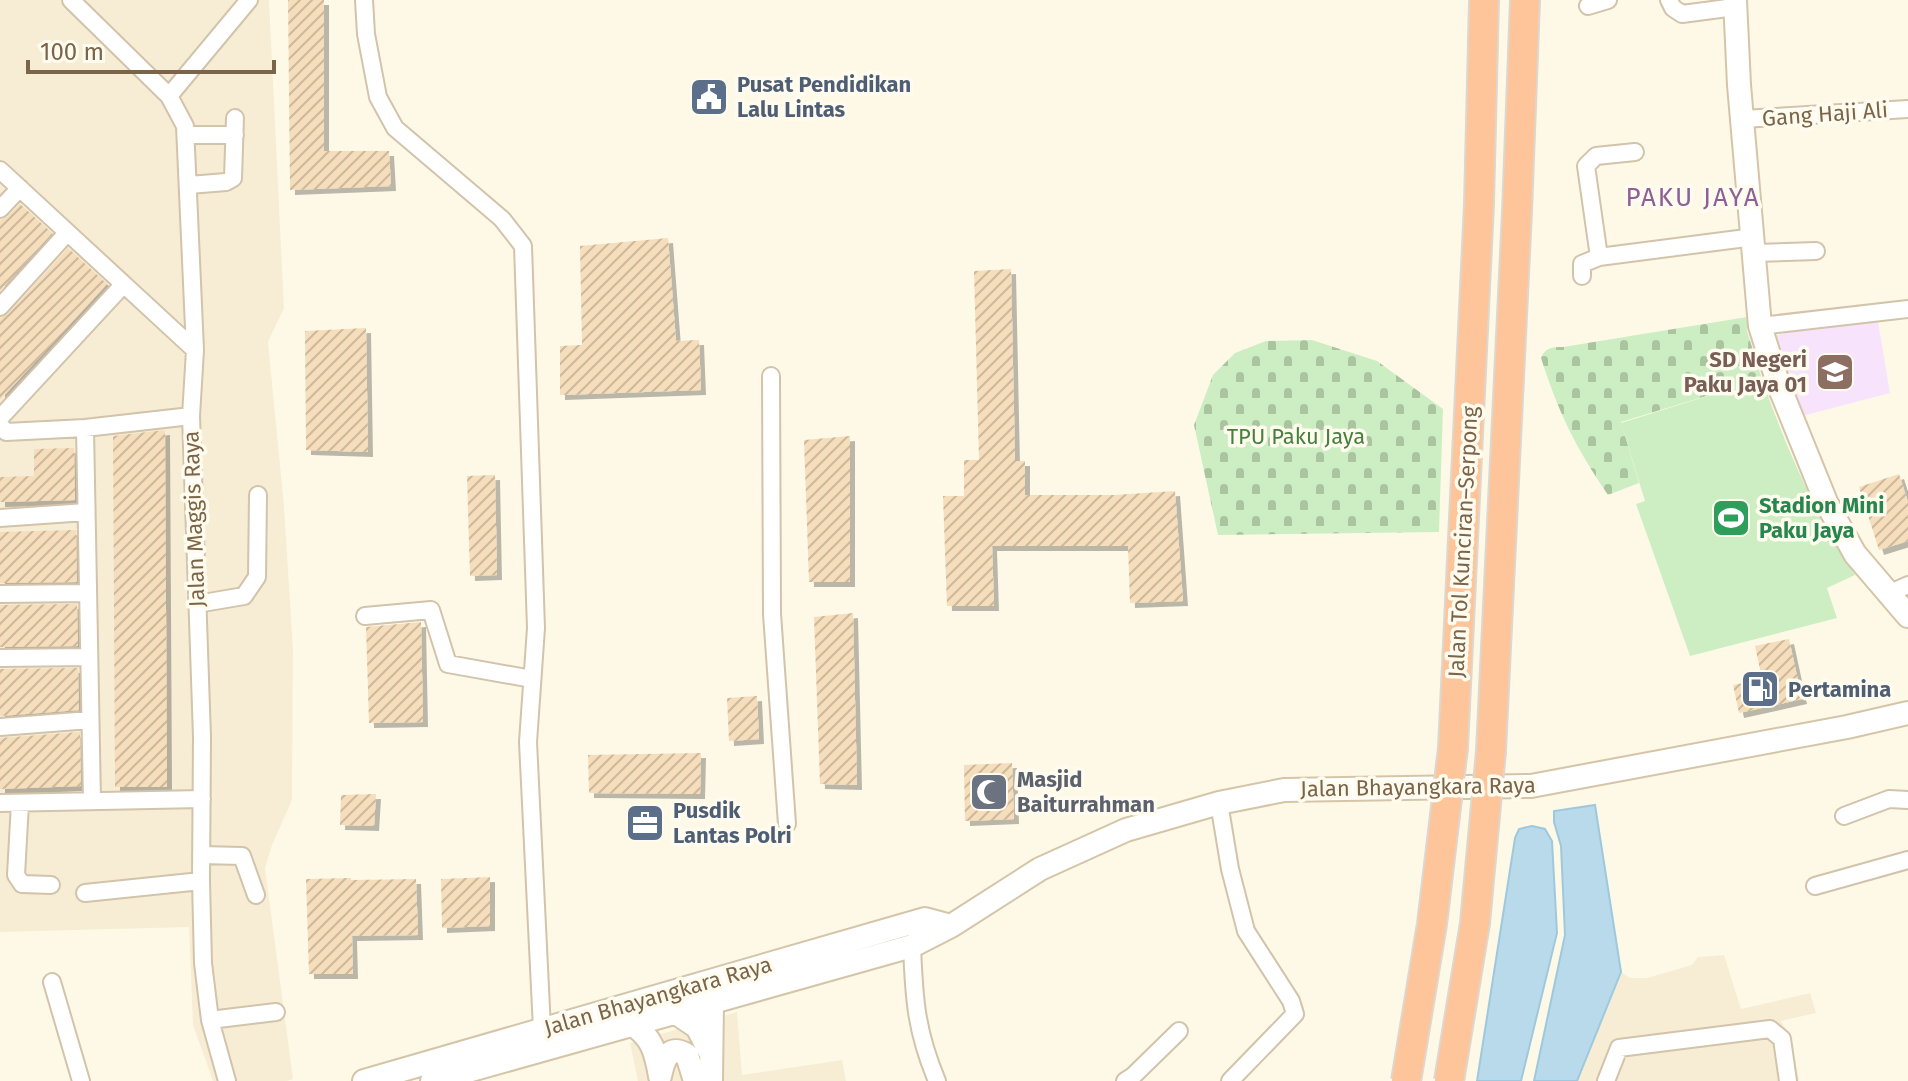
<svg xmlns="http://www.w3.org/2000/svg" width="1908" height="1081" font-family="'Fira Sans',sans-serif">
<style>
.residential{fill:#f7edd5}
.education{fill:#f7e3fb}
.cemetery{fill:url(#cemetery-stones)}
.pitch{fill:#cdeec3}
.water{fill:#b9daea;stroke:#9ec8dd;stroke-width:2}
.building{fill:url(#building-hatch);filter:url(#shadow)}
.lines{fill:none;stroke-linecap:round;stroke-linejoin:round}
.street-casing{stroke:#d2c3ab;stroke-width:20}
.secondary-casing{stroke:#d5c5a8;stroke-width:26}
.highway-casing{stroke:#ddd7cf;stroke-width:32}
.street{stroke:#fff;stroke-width:16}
.secondary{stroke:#fff;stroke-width:22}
.highway{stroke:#fdc599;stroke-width:28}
.highway-bridge-casing{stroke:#ddd7cf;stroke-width:32;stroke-linecap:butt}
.highway-bridge{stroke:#fdc599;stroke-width:28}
.labels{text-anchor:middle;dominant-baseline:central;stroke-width:7;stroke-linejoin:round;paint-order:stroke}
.service-label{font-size:22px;font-weight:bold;fill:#4e5e75;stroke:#fffcef;text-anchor:start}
.street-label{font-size:22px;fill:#7b6448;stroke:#fffcef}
.education-label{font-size:22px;font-weight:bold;fill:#785e54;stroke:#fffcef;text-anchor:end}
.park-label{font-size:22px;fill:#46823f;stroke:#fffcef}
.leisure-label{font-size:22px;font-weight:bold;fill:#27864d;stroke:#fffcef;text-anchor:start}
.worship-label{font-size:22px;font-weight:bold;fill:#5b616d;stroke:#fffcef;text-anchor:start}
.quarter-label{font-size:26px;letter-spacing:2px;fill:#8e6097;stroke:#fffcef}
</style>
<defs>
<pattern id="cemetery-stones" width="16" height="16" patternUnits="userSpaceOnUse" patternTransform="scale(2)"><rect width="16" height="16" fill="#cdeec3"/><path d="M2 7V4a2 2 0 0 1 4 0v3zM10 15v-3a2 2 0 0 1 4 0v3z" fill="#abc4a0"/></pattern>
<pattern id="building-hatch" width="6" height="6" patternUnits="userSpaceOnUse" patternTransform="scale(2)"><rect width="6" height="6" fill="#f6debc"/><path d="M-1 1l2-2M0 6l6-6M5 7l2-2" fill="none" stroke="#ccb89b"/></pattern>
<filter id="shadow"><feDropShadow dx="5" dy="5" stdDeviation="0" flood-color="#0004"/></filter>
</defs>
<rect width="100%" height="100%" fill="#fef9e7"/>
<path class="residential" d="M0,0H269L284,308L268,342L284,506L293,649L292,800L272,845L265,868L293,1079L287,1081H213L193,1025L189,927L0,932Z
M1724,955L1741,1009L1810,993L1816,1013L1781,1021L1791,1038L1799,1081H1577L1621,972L1630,978H1647L1692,965L1698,957Z
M737,1012L742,1075L842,1060L846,1081H638L630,1043Z"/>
<path class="education" d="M1877,316L1890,393L1798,417L1771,337L1838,318Z"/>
<path class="cemetery" d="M1747,317V331L1762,379L1621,422L1639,483L1608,495C1575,446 1559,414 1541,358C1545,347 1553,347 1563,347Z
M1312,340L1377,361L1443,409L1439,532L1218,535L1194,425L1213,375L1235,353L1266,341Z"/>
<path class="pitch" d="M1762,379C1786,448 1815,514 1855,575L1827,588L1837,618L1690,656L1636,504L1645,501L1621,423Z"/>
<path class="water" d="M1595,805L1621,972L1577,1081H1534L1565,935L1561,846L1554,822V811Z
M1532,826L1545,829L1552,841L1557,933L1521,1081H1477L1515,838L1519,829Z"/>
<path class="building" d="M288,0H324V151H389L391,186L290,190Z
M20,204L52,233L0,291V220L7,217Z
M668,238L676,341L699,340L701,390L560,395V346L582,345L580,246Z
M68,248L107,284L0,400V318L8,314Z
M1011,269L1015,461H1025V495H1114L1175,491L1183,601L1130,603L1128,546H992L994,606H947L943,496H964V460H979L974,271Z
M366,328L368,452L306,450L305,331Z
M165,430L167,787H115L113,436Z
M850,436V582H809L804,440Z
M74,448L75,500L0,502V477L34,476V449Z
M1899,474L1908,502V541L1879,550L1859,487Z
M495,475L497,575L470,576L467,476Z
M76,530L77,582L0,583V532Z
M77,604L78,646L0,647V605Z
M853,613L857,785L820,784L814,617Z
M421,622L423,722L369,723L366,627Z
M1789,639L1802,699L1739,713L1733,685L1762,679L1755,646Z
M78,668L79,710L0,716V669Z
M757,696L759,739L729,741L727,698Z
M80,732L81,786L0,789V738Z
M701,753L700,794L589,793L588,755Z
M1012,763L1014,819L965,821L964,765Z
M376,794L374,826L340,825L341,795Z
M490,877V926L442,928L441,879Z
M351,878V880L416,879L418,935L352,936L353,974H309L306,879Z"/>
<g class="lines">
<g class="street-casing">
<path id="street" d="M71,0L169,96L185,126L195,350L191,416L202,737L201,881L203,963L210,1020L227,1081
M364,0L366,34L378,97L395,128L502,219L523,246L536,628L528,742L542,1029
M1669,0L1673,8L1682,14L1735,7
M1588,6L1608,0
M169,96L249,0
M1743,119L1908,109
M186,135H235
M0,170L195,350
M189,185L226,182L233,178L235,118
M0,209L20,188
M1754,253L1816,251
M1599,257L1586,166L1596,156L1635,152
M1582,276V264L1599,257L1754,237
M0,307L67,233
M1760,326L1908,309
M771,376L772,614L787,824
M0,418L123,285
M0,425L6,432L85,428L191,416
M85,428L92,801
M0,518L86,512
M0,594L87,593
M1888,594L1908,585
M197,604L244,596L257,577L258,495
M365,616L431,610L448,664L532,679
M0,658L89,657
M0,727L90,720
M0,803L202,799
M20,803L16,875L22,884L51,885
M1219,803L1230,869L1246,931L1291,1001L1295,1014L1230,1081
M1844,816L1889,799L1908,800
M201,855L242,856L256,895
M1815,886L1908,860
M85,893L201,881
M912,946C914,999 916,1031 937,1081
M52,982L81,1081
M210,1020L276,1012
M1125,1081L1133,1076L1179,1031
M1606,1081L1619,1048L1770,1029L1782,1039L1788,1081"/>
</g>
<g class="secondary-casing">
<path id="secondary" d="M1735,0L1739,85L1760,326L1779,386L1826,502L1855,554L1908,616
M670,1009L697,1027L711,1054
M631,1024C652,1036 656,1053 660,1076
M660,1076C664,1059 668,1044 687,1055L695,1081
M364,1081L925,919L951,926
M432,1081L912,946L951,926L1040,869L1126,830L1219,803L1284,790L1531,786L1847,727L1908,713
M711,1081L712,1002"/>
</g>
<g class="highway-casing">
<path id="highway" d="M1453,748L1479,204L1484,0
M1491,751L1517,212L1525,0"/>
</g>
<use href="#street" class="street"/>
<use href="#secondary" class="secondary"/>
<use href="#highway" class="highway"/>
<g class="highway-bridge-casing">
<path id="highway-bridge" d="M1406,1081L1432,924L1453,748
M1449,1081L1475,923L1491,751"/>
</g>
<use href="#highway-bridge" class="highway-bridge"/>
</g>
<defs>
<g id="civic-square" transform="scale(2)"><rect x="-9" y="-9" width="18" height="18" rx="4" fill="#5c6f8a" stroke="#fffcef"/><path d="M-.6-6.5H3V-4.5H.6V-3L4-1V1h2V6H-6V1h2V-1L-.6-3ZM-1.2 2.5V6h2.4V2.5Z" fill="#fff"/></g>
<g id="school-square" transform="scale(2)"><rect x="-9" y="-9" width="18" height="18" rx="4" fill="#8d6e63" stroke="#fffcef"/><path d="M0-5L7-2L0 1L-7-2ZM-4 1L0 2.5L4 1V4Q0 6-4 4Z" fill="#fff"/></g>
<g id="stadium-square" transform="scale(2)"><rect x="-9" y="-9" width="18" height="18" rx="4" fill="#2e9e5b" stroke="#fffcef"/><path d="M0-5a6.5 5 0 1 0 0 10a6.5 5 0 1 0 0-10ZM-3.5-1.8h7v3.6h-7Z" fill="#fff"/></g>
<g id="fuel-square" transform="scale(2)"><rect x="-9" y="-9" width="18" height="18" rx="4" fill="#5c6f8a" stroke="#fffcef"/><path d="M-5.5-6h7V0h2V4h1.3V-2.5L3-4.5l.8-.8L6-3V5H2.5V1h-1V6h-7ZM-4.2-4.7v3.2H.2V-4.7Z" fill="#fff"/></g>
<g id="mosque-square" transform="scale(2)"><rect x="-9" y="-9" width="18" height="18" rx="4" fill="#6b7280" stroke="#fffcef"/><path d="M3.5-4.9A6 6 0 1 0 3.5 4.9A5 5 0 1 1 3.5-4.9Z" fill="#fff"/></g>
<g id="office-square" transform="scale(2)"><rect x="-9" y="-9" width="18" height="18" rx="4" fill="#5c6f8a" stroke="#fffcef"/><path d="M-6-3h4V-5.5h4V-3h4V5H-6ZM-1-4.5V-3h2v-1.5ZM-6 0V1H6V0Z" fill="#fff"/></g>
</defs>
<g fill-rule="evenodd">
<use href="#civic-square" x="709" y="97"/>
<use href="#school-square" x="1835" y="372"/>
<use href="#stadium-square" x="1731" y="518"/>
<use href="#fuel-square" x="1760" y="689"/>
<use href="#mosque-square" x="989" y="792"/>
<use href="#office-square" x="645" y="823"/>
</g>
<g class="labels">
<g class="service-label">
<text x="737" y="84">Pusat Pendidikan<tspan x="737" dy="25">Lalu Lintas</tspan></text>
<text x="1788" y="689">Pertamina</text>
<text x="673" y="810">Pusdik<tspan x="673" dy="25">Lantas Polri</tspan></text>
</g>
<g class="street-label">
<text transform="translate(1825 114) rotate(-4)">Gang Haji Ali</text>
<text transform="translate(194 519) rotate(-92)">Jalan Maggis Raya</text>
<text transform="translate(1463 542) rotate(-87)">Jalan Tol Kunciran–Serpong</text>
<text transform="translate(1418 787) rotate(-1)">Jalan Bhayangkara Raya</text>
<text transform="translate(658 996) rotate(-16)">Jalan Bhayangkara Raya</text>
</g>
<g class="education-label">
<text x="1807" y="359">SD Negeri<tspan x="1807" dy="25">Paku Jaya 01</tspan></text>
</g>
<g class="park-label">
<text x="1296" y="436">TPU Paku Jaya</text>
</g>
<g class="leisure-label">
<text x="1759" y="505">Stadion Mini<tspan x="1759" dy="25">Paku Jaya</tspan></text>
</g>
<g class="worship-label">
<text x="1017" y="779">Masjid<tspan x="1017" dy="25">Baiturrahman</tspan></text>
</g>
<g class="quarter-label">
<text x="1693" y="197">PAKU JAYA</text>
</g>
</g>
<path d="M28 60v12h246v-12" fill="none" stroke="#7b6448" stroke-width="4"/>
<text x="40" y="60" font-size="24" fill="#7b6448" stroke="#fffcef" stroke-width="6" paint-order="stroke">100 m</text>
</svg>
